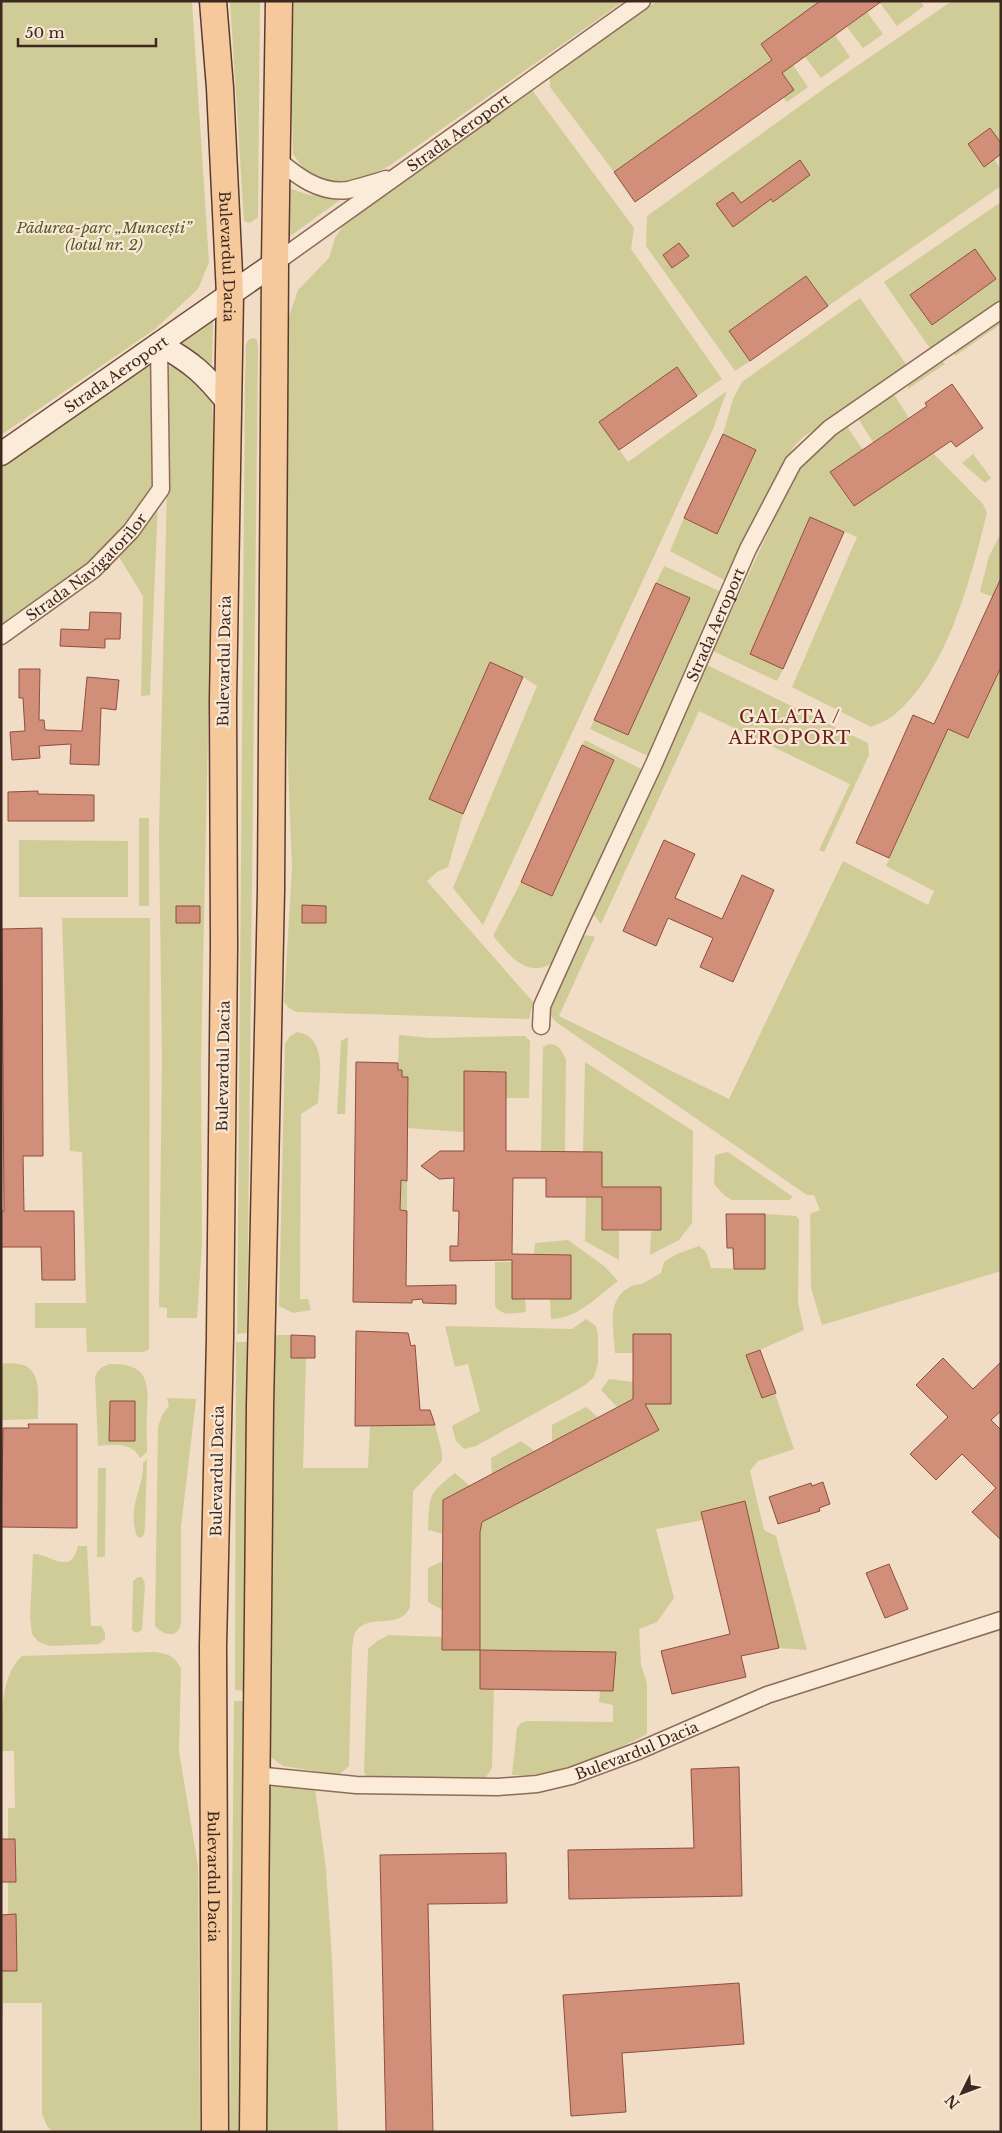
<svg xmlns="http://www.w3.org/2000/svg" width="1002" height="2133" font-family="'Libre Baskerville',serif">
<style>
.green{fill:#d0cc98}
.building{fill:#d18e79;stroke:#8e4f3e}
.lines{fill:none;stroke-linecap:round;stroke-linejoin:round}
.street-casing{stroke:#8d6c5a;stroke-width:19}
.secondary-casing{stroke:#6f4d3d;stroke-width:25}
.primary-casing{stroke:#5b3b2e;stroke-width:29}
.street{stroke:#fbebd9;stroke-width:16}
.secondary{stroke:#fbebd9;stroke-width:22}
.primary{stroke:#f5c99b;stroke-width:26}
.labels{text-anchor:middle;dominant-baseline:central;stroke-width:4.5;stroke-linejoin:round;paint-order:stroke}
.street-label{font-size:15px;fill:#3c281e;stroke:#f8e7d5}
.park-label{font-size:15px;font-style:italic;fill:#565a24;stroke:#f8e7d5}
.quarter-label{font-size:18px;letter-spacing:1px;fill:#6c1e1b;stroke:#f8e7d5}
</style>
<rect width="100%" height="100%" fill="#f1dcc5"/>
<path class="green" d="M1,1H192L209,262L198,289L155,329L1,435Z
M230,1H260L258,217L250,223L244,221Z
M294,1H624L389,166L367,177L338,181L317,179L304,170L293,154L291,69Z
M657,1H820L772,60L614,172L550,87V76Z
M882,1H920L924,6L897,26L880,3Z
M952,1H1001V137L998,139L990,128L968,144L984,166L994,159L1001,169V186L828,306L806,276L729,330L750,361L735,371L646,246L647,216L832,83Z
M867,12L883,34L863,48L847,27Z
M835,35L850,57L821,78L805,57Z
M793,65L808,87L787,102L783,97L782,73Z
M532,90L634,228L631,249L722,379L697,396L677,367L599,422L628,462L727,391L713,429L483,925L453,888L537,686L523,677L490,662L430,798L463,814L448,867L437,872L427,881L533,1002L529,1019L296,1012L289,1008L284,1002L292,868L286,714L288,319L298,290L329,258L335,238L344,224L378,196Z
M291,189L310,195L337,197L340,200L289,237Z
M1001,202V302L931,350L884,282Z
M860,298L908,367L803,437L792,449L726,581L670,551L684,518L717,534L756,450L723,434L733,399L742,382Z
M1001,315V324L955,356L951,349Z
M213,320L212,363L210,364L200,355L173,345Z
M254,338L257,340L258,348L247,1333L237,1334L245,383L246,344L249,339Z
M940,358L945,364L908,389L909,380Z
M150,366L154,373V488L122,533L80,573L1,626V465L131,375Z
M167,366L178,368L193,374L212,401L214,449L201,1062L202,1245L197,1318H167V1308L159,1307L162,1059L159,834L167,486Z
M893,393L909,418L873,442L857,417Z
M846,425L863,450L830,472L853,506L933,453L983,504L987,513C971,577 948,671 894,715C888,720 878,724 871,727L792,687L857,537L810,517L750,653L783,669L777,681L713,651L797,470L814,448Z
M973,454L991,478L985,483L962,463Z
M158,500L150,695L141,696L143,596L119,557Z
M1001,533V600L980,592L989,556Z
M664,566L724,593L650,757L590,729L594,720L628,735L690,599L656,583Z
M707,665L868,743L869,755L824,852L819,850L850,784L699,711L601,924L592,912Z
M1001,667V1271L822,1325L811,1288L810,1214L820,1210L814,1195H807L556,1022L550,1015L551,1009L582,938L586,935L595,937L559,1016L729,1099L843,861L928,905L934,891L886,866L948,729L969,738Z
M585,740L643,770L557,960C528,981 512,958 493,936L521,882L552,896L614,760L582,745Z
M139,818H149V906H139Z
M19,840L128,841V897H19Z
M62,918H150L149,1349L144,1352H87L86,1328H35V1303H86L82,1152L70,1151Z
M297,1032C329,1037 319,1080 318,1103L301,1114L300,1299H308L311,1310L293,1313L279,1306L285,1044L290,1036Z
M399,1035L431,1038L525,1036L530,1041L529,1098H506V1072L465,1071L464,1132L408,1128V1077H402V1070H398Z
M348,1037L345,1114H337L341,1041Z
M549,1044C559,1045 562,1050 566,1060L565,1152H541L543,1047Z
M585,1062L693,1131L692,1223L679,1240L650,1255L651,1231L661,1230V1187H602V1152H583Z
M728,1152L786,1192L793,1197L789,1200H732L725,1196L714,1184L715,1155Z
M401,1180L407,1181V1211H400Z
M586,1197H602V1230L619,1231V1260L585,1241Z
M765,1214L796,1216L799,1219L798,1303L804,1330L760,1350L794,1449L758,1461L750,1471L764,1530L776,1536L807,1650L779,1648L745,1502L702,1512L703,1520L656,1529L674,1598L657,1622L639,1629L641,1664L647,1684V1734C605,1755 561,1778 512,1775L517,1728L521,1723L527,1721L613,1722V1705L599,1702L600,1691H613L615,1652L481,1650L480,1689H494L492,1768L486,1777L480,1780L367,1778L364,1772L368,1649L377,1641L389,1635L442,1637L443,1650H480V1532L482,1522L645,1404H670V1334H633V1353H615C614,1329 605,1298 632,1286C636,1284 640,1285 644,1283C650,1280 655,1276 661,1273L664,1262L677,1254L699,1246L706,1252L711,1268L765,1269Z
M568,1240L604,1266L618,1281C598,1296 577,1319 551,1319L550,1299H571V1255L534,1254L535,1243Z
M495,1262H512V1298L525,1299L526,1312C514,1313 502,1317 495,1306Z
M586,1319L596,1326L598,1335V1363L594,1377L584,1386L476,1446L464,1449L456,1441L452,1426L480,1411L468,1364L455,1367L445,1326L572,1329Z
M274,1335H291V1358H306L303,1468H368L370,1426L435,1425L442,1452V1461L413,1491L410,1607C399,1632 368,1611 355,1633C353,1637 353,1644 352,1649L349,1766L339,1775L283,1766L268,1755Z
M236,1342H247L245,1691L235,1690Z
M11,1363C17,1364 25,1364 30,1369C42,1380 37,1405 38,1419L1,1420V1364Z
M109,1364C147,1363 149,1380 147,1412C146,1426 147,1439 147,1452L140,1458C133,1442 113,1444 98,1446L95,1377C98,1370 101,1367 109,1364Z
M609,1379L633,1382V1399L617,1407L601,1390Z
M167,1398L196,1399L181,1527V1623C178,1639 164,1636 155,1626L158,1427L162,1415L169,1406Z
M586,1407L598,1417L552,1442V1425Z
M521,1441L535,1451L492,1474L491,1458Z
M147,1459L145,1527L144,1535L141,1538L137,1536C126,1506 145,1487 143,1463Z
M98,1468H106L105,1557H97Z
M455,1473L470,1486L443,1500V1534L428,1530C430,1495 427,1495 455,1473Z
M78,1546H87L91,1626H101L105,1633V1639L99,1644L50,1646L39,1642L32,1634L30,1618L33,1554C51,1554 71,1577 78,1546Z
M443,1561V1610L428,1602V1568Z
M138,1577H142L145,1584L142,1630L136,1633L132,1630L133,1585V1581Z
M155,1652C169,1654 175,1656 181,1669L179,1751L198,1866L200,2132H53L47,2126L42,2114V2003H3V2017H1V1971L17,1970L16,1915L8,1914V1882L16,1881L15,1839H8V1808H15L14,1751H1C1,1721 0,1675 22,1656Z
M234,1701H245L239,2132H230Z
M280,1783L315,1788L326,1869L332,1958L338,2132H264L267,1798L272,1787Z"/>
<path class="building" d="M820,1H882L782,73L794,90L635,202L614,172L772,60L761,44Z
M990,128L1001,143V154L984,167L968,144Z
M800,160L810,175L773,202L771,199L733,227L716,204L733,192L741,203Z
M679,243L689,256L672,268L663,255Z
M975,249L996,279L932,325L910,295Z
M806,276L828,306L750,361L729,331Z
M677,367L697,396L619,450L599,422Z
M952,384L983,428L956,447L951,441L854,506L830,472L927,406L925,403Z
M723,434L756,450L717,534L684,518Z
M810,517L844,532L783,669L750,654Z
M1001,578V667L968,738L948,729L889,858L856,843L913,715L934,724Z
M656,583L690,598L628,735L594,720Z
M90,612L121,613L120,639H105V648L60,646L61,629L89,630Z
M490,662L523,677L463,814L429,799Z
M19,669H40L39,720H44L45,730L82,731L87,677L119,680L116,710L101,708L99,765L70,764L71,744L39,746L40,758L12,760L10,732L25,731L23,698H19Z
M582,745L614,760L552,896L521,882Z
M38,791V794L94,795V821H8V792Z
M664,840L695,854L675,898L722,919L742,875L774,890L733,982L700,967L713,938L668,918L656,946L623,931Z
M302,905L326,906V923H302Z
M176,906H200V923H176Z
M42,928L43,1156H23L24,1211H74L75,1280H42L41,1247H1V1211H4L2,929Z
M356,1062L398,1063V1070H402V1077H408L407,1181L401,1180L400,1210L407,1211L406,1286L456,1285V1304L423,1303L422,1299L412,1300V1303L353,1302Z
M464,1071L506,1072V1151L602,1152V1187H661V1230H602V1197H546V1178H513L512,1254L571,1255V1299H512V1260L450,1261V1246H458L459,1211H453L454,1178L439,1179L421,1166L440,1151H464Z
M726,1214H765V1269H734L733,1248H727Z
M356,1331L408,1333L411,1346L415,1345L420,1410H430L435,1425L355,1426Z
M633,1334H671V1404H645L659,1430L482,1522L480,1532V1650H442L443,1500L633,1399Z
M291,1335L315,1336V1358H291Z
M760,1350L776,1393L762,1398L746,1355Z
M943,1358L973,1389L1001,1362V1411L991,1420L1001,1430V1540L972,1512L996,1488L962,1454L936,1480L910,1454L948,1417L916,1385Z
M110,1401H135V1441H109Z
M28,1424H77V1528L1,1527L3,1428H29Z
M823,1482L830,1504L819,1508L820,1511L778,1524L769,1497L811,1483L812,1486Z
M745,1501L779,1648L741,1656L746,1677L672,1694L661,1651L730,1634L701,1512Z
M889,1564L908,1609L885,1618L866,1573Z
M480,1650L616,1652L613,1691L480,1689Z
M739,1767L742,1896L569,1899L568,1850L694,1848L691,1769Z
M1,1839H15L16,1882H1Z
M506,1853L507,1903L428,1904L433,2132H386L380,1855Z
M16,1914L17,1971H1V1915Z
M739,1983L744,2044L622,2053L626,2112L571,2116L563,1995Z"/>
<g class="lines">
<g class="street-casing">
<g id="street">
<path d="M278,160C297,176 320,194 348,190C360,187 373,183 386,179"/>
<path id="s1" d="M275,263L642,1"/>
<path id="s2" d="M1,636L93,570L131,531L161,489L159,344"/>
<path id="s3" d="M541,1026L542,1006L579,924L653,766L748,549L793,463L830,428L1001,310"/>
<path id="s4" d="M255,1775L356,1785L498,1787L537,1784L571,1776L638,1751L767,1695L1001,1620"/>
</g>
</g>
<g class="secondary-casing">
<g id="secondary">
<path d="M159,344C193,363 205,374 229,404"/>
<path id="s5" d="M1,454L275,263"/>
</g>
</g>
<g class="primary-casing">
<g id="primary">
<path id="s6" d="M213,1L220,88L230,295L223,701L224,946L220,1338L213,1646L215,2132"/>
<path d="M253,2132L260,1406L271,891L275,263L279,1"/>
</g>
</g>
<use href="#street" class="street"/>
<use href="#secondary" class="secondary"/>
<use href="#primary" class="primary"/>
</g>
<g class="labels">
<g class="street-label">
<text stroke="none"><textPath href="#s1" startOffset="225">Strada Aeroport</textPath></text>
<text stroke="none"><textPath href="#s6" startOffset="256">Bulevardul Dacia</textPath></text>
<text stroke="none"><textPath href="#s5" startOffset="140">Strada Aeroport</textPath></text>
<text stroke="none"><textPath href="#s2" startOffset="110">Strada Navigatorilor</textPath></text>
<text stroke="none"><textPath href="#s3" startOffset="439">Strada Aeroport</textPath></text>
<text transform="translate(224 661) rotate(-89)">Bulevardul Dacia</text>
<text transform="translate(223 1066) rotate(-89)">Bulevardul Dacia</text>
<text transform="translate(217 1471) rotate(-89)">Bulevardul Dacia</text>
<text stroke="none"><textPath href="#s4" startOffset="388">Bulevardul Dacia</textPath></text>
<text stroke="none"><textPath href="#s6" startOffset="1876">Bulevardul Dacia</textPath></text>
</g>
<g class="park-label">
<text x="104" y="227">Pădurea-parc „Muncești”<tspan x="104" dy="17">(lotul nr. 2)</tspan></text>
</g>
<g class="quarter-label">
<text x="790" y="717">GALATA /<tspan x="790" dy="21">AEROPORT</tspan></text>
</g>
</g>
<rect width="1002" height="2133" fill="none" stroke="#3c281e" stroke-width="5"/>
<g transform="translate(962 2093) rotate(228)" stroke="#f8e7d5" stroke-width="4" paint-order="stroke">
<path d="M0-4L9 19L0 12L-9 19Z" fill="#3c281e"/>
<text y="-8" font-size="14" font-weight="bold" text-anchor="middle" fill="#3c281e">N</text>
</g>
<path d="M18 38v8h138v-8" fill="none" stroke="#3c281e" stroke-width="2.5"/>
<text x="25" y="38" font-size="15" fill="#3c281e" stroke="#f8e7d5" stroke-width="4" paint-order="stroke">50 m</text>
</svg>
